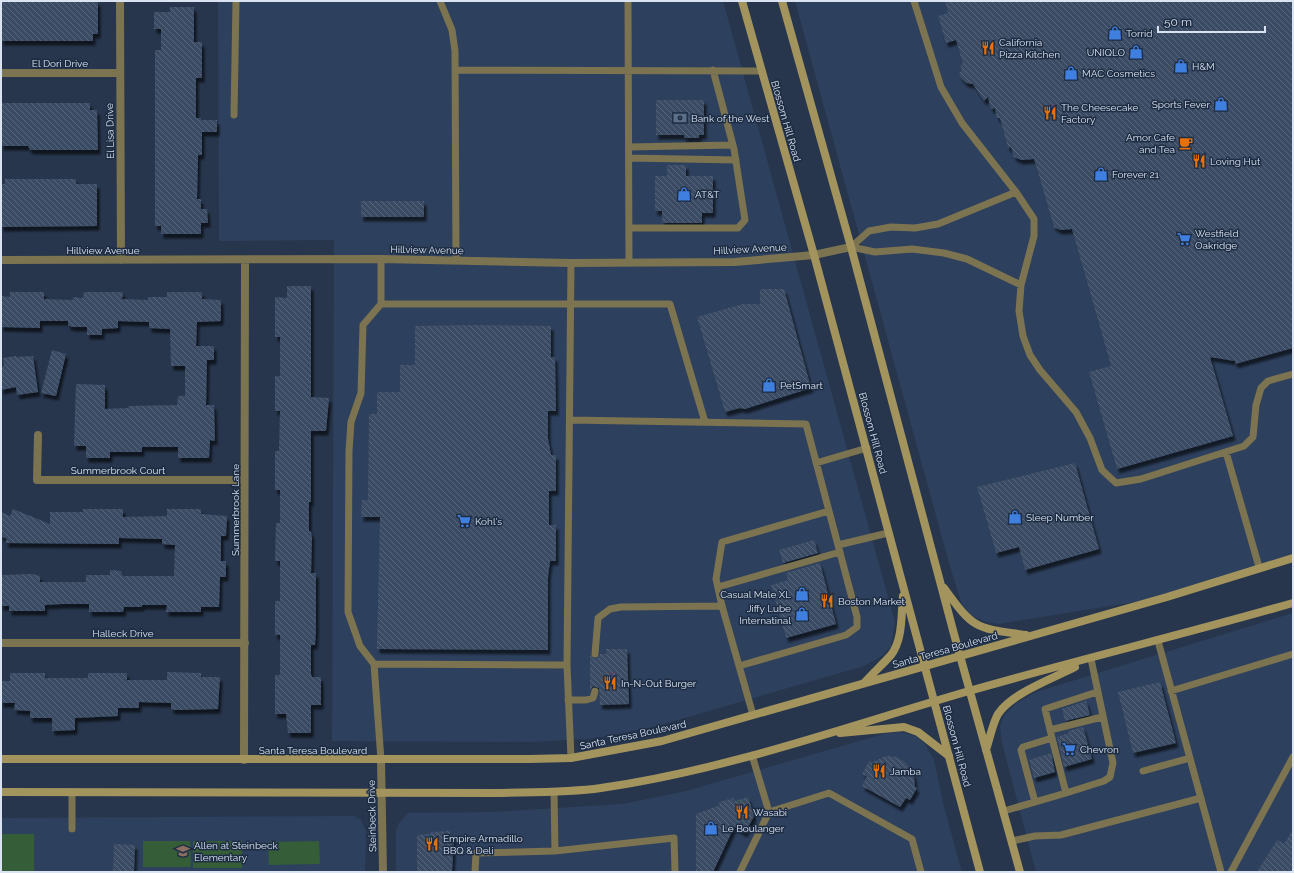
<svg xmlns="http://www.w3.org/2000/svg" width="1294" height="873" font-family="Raleway,sans-serif">
<style>
.built{fill:#2d405d}
.green{fill:#345d38}
.building{fill:url(#building-back-hatch);filter:url(#shadow)}
.lines{fill:none;stroke-linecap:round;stroke-linejoin:round}
.service{stroke:#7c7351;stroke-width:7}
.minor{stroke:#7c7351;stroke-width:8}
.tertiary{stroke:#7c7351;stroke-width:8}
.secondary{stroke:#a3945e;stroke-width:8}
.labels{text-anchor:middle;dominant-baseline:central;stroke-width:3;stroke-linejoin:round;paint-order:stroke}
.poi-label{font-size:10px;fill:#d9e3f2;stroke:#1d2c42;text-anchor:start}
.street-label{font-size:10px;fill:#d9e3f2;stroke:#1d2c42}
</style>
<defs>
<pattern id="building-back-hatch" width="6" height="6" patternUnits="userSpaceOnUse"><rect width="6" height="6" fill="#3b4c64"/><path d="M-1 5l2 2M0 0l6 6M5-1l2 2" fill="none" stroke="#57667b"/></pattern>
<filter id="shadow"><feDropShadow dx="2.5" dy="4.5" stdDeviation="1" flood-color="#0009"/></filter>
</defs>
<rect width="100%" height="100%" fill="#27364d"/>
<path class="built" d="M218,1H723L895,622L891,646L882,656L864,666L657,726L597,738L535,742L332,741L334,240L219,241Z
M795,1H1293V558L1167,597L998,624L986,622L970,615L962,605L949,563Z
M1293,613V872H1036L1002,743L1000,726L1005,714L1018,702L1036,692Z
M900,732L916,736L925,744L934,760L945,811L962,872H396V830L399,823L408,813L493,812L623,804L686,791L887,733Z
M354,816L361,820L366,831L365,872H1V818Z"/>
<path class="green" d="M1,834H34V872H1Z
M143,841H190L191,867H143Z
M193,841H242V868H193Z
M319,841L320,864L269,865L268,842Z"/>
<path class="building" d="M1,1H98V34H93V41H1Z
M945,1H1293V348L1235,364V361L1210,357L1233,436L1117,469L1089,372L1111,366L1072,229L1060,230L1054,227L1034,159L1021,160L1014,157L1011,147L1008,148L1000,118H997L995,108L991,109L988,97L984,101L973,84L966,83L961,78L959,74L962,69L960,65L963,64L956,40L946,43L938,16L948,13Z
M170,7H194V42H202V78H196V118H201V120H217V132H202V155H198L197,199H201V209H207L208,223H201V234H161V226H155V50H161V29H154V12H170Z
M656,100H704V135H699V138H684V135H656Z
M1,103H90V110H97L98,150H30L28,146H1Z
M667,165H686V176H713V213H702V223H662V211H655V176H667Z
M5,179H76V184H97V226L1,227V184H5Z
M361,201H424V217H361Z
M287,286H311V397L329,398L326,431H311V502H309V531L311,532L312,537L311,573H316V630L315,645H311V674L312,677H321V705H311V733H288L286,714H275V675H280V635H275V601H280V561H275L276,523H280V490H275V451H279L280,411H275V376H280V337H275V297L287,298Z
M760,289H784L811,388L745,409L740,408L725,412L697,317L743,304H760Z
M10,292H44V299L73,300V297L83,298L84,292H123L122,299L148,300V297H167V292H202V299L221,300V321L197,322L196,346H214V360H207L206,405H214L215,441L210,440L209,458H178V447H142V452H110V458H86V446H74L76,384L105,385V409L128,408L129,406L177,405L178,396H185V366H171L170,329L149,328V322L118,321V328L102,329V335H87V327H71V326H68V321H40V328L1,327V296L10,297Z
M473,325L551,326V357H555L556,411H548V439L551,455H556V491H549V525H556V561H550L548,577V650L377,649L380,517H361L362,500H368L369,414H377V392H400V365H415V326Z
M52,350L66,354L56,396L41,393Z
M16,356V357L33,356L38,392L17,395L16,387L1,390V367L4,366L3,358Z
M1075,463L1099,549L1025,570L1019,547L996,553L977,487Z
M13,509L50,524V512H83V509H123V517L167,516V509H201V514L227,516L226,536H221V561H226V577H220L219,607H201V612H166L167,605H142V607H124L123,612H89V604H62L45,605V611H9V606H1V575L33,574L40,576V582H86V575H110V570L121,571L122,575L124,576H174L175,545L162,544V539L119,538V544L5,543L7,539L1,536V512L10,516Z
M814,540L818,553L783,563L779,550Z
M820,563L836,624L786,638L771,585L788,580L786,573Z
M606,649H627L629,704L600,705L599,688L593,686L590,691V654L592,658L597,659L600,654H606Z
M167,672L201,673V677H220L218,709L176,710L171,709V703L139,702V708H118V716L75,718V730L52,731V718H30V711L14,710L15,703H1V681H10V673H45V678H88V673H127V680H167Z
M1160,682L1176,743L1133,753L1118,692Z
M1086,701L1090,715L1065,721L1062,709Z
M1083,727L1092,759L1064,767L1057,737L1069,733L1068,731Z
M1051,753L1055,772L1034,778L1029,760Z
M886,756L896,757L904,761L910,767L914,776L915,787L917,788L910,800L906,798L900,807L862,786L867,776L862,774L869,761L871,763Z
M748,797L754,816L745,833L734,827L713,872H696V814L720,805L719,802L733,798L734,801Z
M1293,829V872H1257L1277,840L1284,844Z
M450,831V835H454L452,872H417V835L431,834V832Z
M114,844L135,845L134,872H113Z"/>
<g class="lines">
<path class="service" d="M440,1L452,30L455,51L456,260
M628,1L629,261
M914,1L941,87L962,123L1016,192L1034,219V236L1021,285L1019,311L1023,336L1030,355L1040,370L1076,412L1090,438L1102,470L1116,483L1141,479L1244,446L1253,437L1256,405L1261,388L1268,381L1293,374
M455,70L762,71
M234,115L236,1
M629,147L733,145
M629,158L736,160
M629,228H738L745,220L734,149L713,70
M851,247L875,252L912,249L944,253L967,259L1021,285
M851,247L869,231L891,227L915,228L938,224L1016,192
M381,259V304H670L705,422
M571,263L567,665L571,758
M570,420L806,424L857,617V627L846,635L739,666
M1226,452L1259,567
M816,463L867,448
M838,545L888,533
M718,587L840,552
M1158,641L1221,872
M595,654L598,618L610,609L621,607L722,606
M374,664L360,646L348,612L349,451L351,422L361,393L363,325L381,304
M1171,691L1293,654
M568,700H586L593,698L595,691
M753,715L722,606L716,579L722,542L829,511
M1050,730L1102,717
M1052,738L1066,793
M381,760L374,664L567,665
M1143,771L1190,758
M554,792L555,851
M1035,802L1021,750L1023,747L1052,738L1045,709L1097,692
M1004,811L1066,793L1104,781L1110,777L1113,763L1091,659
M769,812L829,793L912,839L921,872
M72,829V792
M1012,841L1035,836L1061,835L1201,798
M475,872L476,853L555,851L674,838L675,872
M740,872L769,812L752,755
M1231,872L1293,757"/>
<path class="minor" d="M120,1L121,260
M1,73H120
M1,260L381,259L571,263L735,262L814,255L851,247
M38,435L37,480H244
M1,643H245
M244,760L245,260"/>
<path class="tertiary" d="M381,760L383,872"/>
<path class="secondary" d="M742,1L814,255L980,872
M782,1L851,247L954,634L1020,872
M944,588C974,630 976,628 1026,635
M865,682C873,673 883,664 891,655C903,640 901,615 903,596
M840,733L904,727L918,732L949,756
M986,750C990,738 992,725 998,714C1012,693 1052,679 1075,667
M1,759H529L571,758L662,741L1167,597L1293,558
M1,792L494,793C530,792 566,793 601,788C727,770 848,726 969,691C1077,660 1185,634 1293,603"/>
</g>
<defs>
<g id="shop-bare" transform="scale(1.08)"><path d="M-5-2.5h2.3a2.7 3.5 0 0 1 5.4 0H5L5.5 6h-11ZM-1.5-2.5h3a1.5 2.3 0 0 0-3 0Z" fill="#3f7fe0" stroke="#1d2c42" stroke-width="2.5" paint-order="stroke"/></g>
<g id="restaurant-bare" transform="scale(1.08)"><path d="M-5-6h1v4h1v-4h1v4h1v-4h1v5L-1.5 .5V6h-2V.5L-5-1ZM5-6V6H3V1.5H1.5Q1.5-4 5-6Z" fill="#e8710a" stroke="#1d2c42" stroke-width="2.5" paint-order="stroke"/></g>
<g id="bank-bare" transform="scale(1.08)"><path d="M-6-4H6V4H-6ZM0-2.3a2.3 2.3 0 1 0 0 4.6a2.3 2.3 0 1 0 0-4.6Z" fill="#5c6f8a" stroke="#1d2c42" stroke-width="2.5" paint-order="stroke"/></g>
<g id="cafe-bare" transform="scale(1.08)"><path d="M-5.5-4.5H6V0H3Q3 3.5 0 3.5H-2.5Q-5.5 3.5-5.5 0ZM3-3.2v2h1.7v-2ZM-6 4.5H4V6H-6Z" fill="#e8710a" stroke="#1d2c42" stroke-width="2.5" paint-order="stroke"/></g>
<g id="supermarket-bare" transform="scale(1.08)"><path d="M-6-5.5h2.5l.6 2H6L4.5 2H-2.5L-4.4-4H-6ZM-1.5 3.2a1.3 1.3 0 1 0 .1 0ZM3 3.2a1.3 1.3 0 1 0 .1 0Z" fill="#3f7fe0" stroke="#1d2c42" stroke-width="2.5" paint-order="stroke"/></g>
<g id="school-bare" transform="scale(1.08)"><path d="M0-5L7-2L0 1L-7-2ZM-4 1L0 2.5L4 1V4Q0 6-4 4Z" fill="#8d6e63" stroke="#1d2c42" stroke-width="2.5" paint-order="stroke"/></g>
</defs>
<g fill-rule="evenodd">
<use href="#shop-bare" x="1115" y="33"/>
<use href="#restaurant-bare" x="988" y="48"/>
<use href="#shop-bare" x="1136" y="52"/>
<use href="#shop-bare" x="1181" y="66"/>
<use href="#shop-bare" x="1071" y="73"/>
<use href="#shop-bare" x="1221" y="104"/>
<use href="#restaurant-bare" x="1050" y="113"/>
<use href="#bank-bare" x="680" y="118"/>
<use href="#cafe-bare" x="1186" y="143"/>
<use href="#restaurant-bare" x="1199" y="161"/>
<use href="#shop-bare" x="1101" y="174"/>
<use href="#shop-bare" x="684" y="194"/>
<use href="#supermarket-bare" x="1184" y="239"/>
<use href="#shop-bare" x="769" y="385"/>
<use href="#shop-bare" x="1015" y="517"/>
<use href="#supermarket-bare" x="464" y="521"/>
<use href="#shop-bare" x="802" y="594"/>
<use href="#restaurant-bare" x="827" y="601"/>
<use href="#shop-bare" x="802" y="614"/>
<use href="#restaurant-bare" x="610" y="683"/>
<use href="#supermarket-bare" x="1069" y="749"/>
<use href="#restaurant-bare" x="879" y="771"/>
<use href="#restaurant-bare" x="742" y="812"/>
<use href="#shop-bare" x="711" y="828"/>
<use href="#restaurant-bare" x="432" y="844"/>
<use href="#school-bare" x="183" y="851"/>
</g>
<g class="labels">
<g class="poi-label">
<text x="1126" y="33">Torrid</text>
<text x="999" y="42">California<tspan x="999" dy="12">Pizza Kitchen</tspan></text>
<text x="1125" y="52" text-anchor="end">UNIQLO</text>
<text x="1192" y="66">H&amp;M</text>
<text x="1082" y="73">MAC Cosmetics</text>
<text x="1210" y="104" text-anchor="end">Sports Fever</text>
<text x="1061" y="107">The Cheesecake<tspan x="1061" dy="12">Factory</tspan></text>
<text x="691" y="118">Bank of the West</text>
<text x="1175" y="137" text-anchor="end">Amor Cafe<tspan x="1175" dy="12">and Tea</tspan></text>
<text x="1210" y="161">Loving Hut</text>
<text x="1112" y="174">Forever 21</text>
<text x="695" y="194">AT&amp;T</text>
<text x="1195" y="233">Westfield<tspan x="1195" dy="12">Oakridge</tspan></text>
<text x="780" y="385">PetSmart</text>
<text x="1026" y="517">Sleep Number</text>
<text x="475" y="521">Kohl's</text>
<text x="791" y="594" text-anchor="end">Casual Male XL</text>
<text x="838" y="601">Boston Market</text>
<text x="791" y="608" text-anchor="end">Jiffy Lube<tspan x="791" dy="12">Internatinal</tspan></text>
<text x="621" y="683">In-N-Out Burger</text>
<text x="1080" y="749">Chevron</text>
<text x="890" y="771">Jamba</text>
<text x="753" y="812">Wasabi</text>
<text x="722" y="828">Le Boulanger</text>
<text x="443" y="838">Empire Armadillo<tspan x="443" dy="12">BBQ &amp; Deli</tspan></text>
<text x="194" y="845">Allen at Steinbeck<tspan x="194" dy="12">Elementary</tspan></text>
</g>
<g class="street-label">
<text x="60" y="63">El Dori Drive</text>
<text transform="translate(786 121) rotate(74)">Blossom Hill Road</text>
<text transform="translate(110 131) rotate(-91)">El Lisa Drive</text>
<text transform="translate(750 249) rotate(-3)">Hillview Avenue</text>
<text x="103" y="250">Hillview Avenue</text>
<text transform="translate(427 250) rotate(1)">Hillview Avenue</text>
<text transform="translate(873 433) rotate(75)">Blossom Hill Road</text>
<text x="118" y="470">Summerbrook Court</text>
<text transform="translate(235 510) rotate(-90)">Summerbrook Lane</text>
<text x="123" y="633">Halleck Drive</text>
<text transform="translate(945 650) rotate(-16)">Santa Teresa Boulevard</text>
<text transform="translate(633 735) rotate(-12)">Santa Teresa Boulevard</text>
<text transform="translate(957 746) rotate(75)">Blossom Hill Road</text>
<text x="313" y="750">Santa Teresa Boulevard</text>
<text transform="translate(372 816) rotate(-91)">Steinbeck Drive</text>
</g>
</g>
<rect width="1294" height="873" fill="none" stroke="#d9e3f2" stroke-width="4"/>
<path d="M1158 26v6h107v-6" fill="none" stroke="#d9e3f2" stroke-width="2"/>
<text x="1164" y="26" font-size="12" fill="#d9e3f2" stroke="#1d2c42" stroke-width="3" paint-order="stroke">50 m</text>
</svg>
